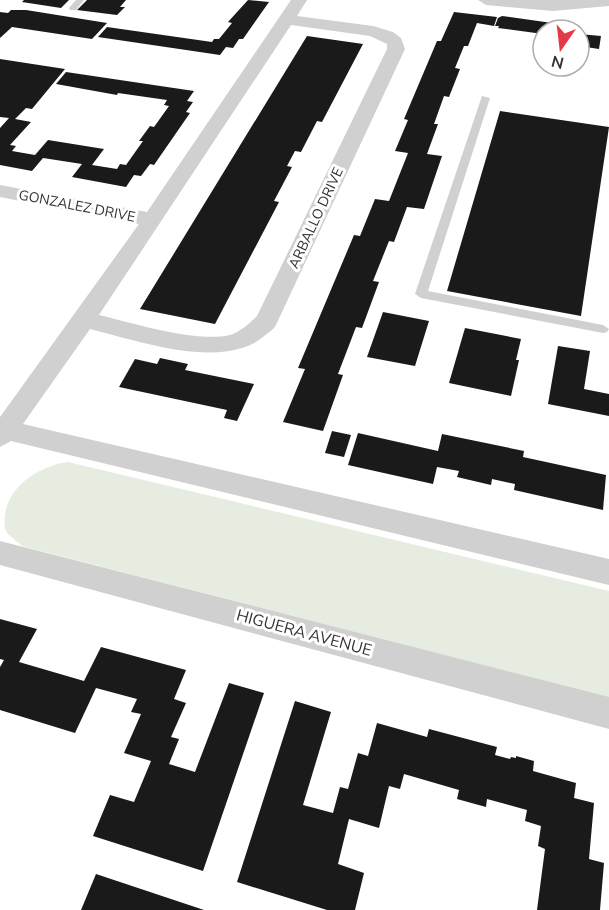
<svg xmlns="http://www.w3.org/2000/svg" width="609" height="910" font-family="'Nunito Sans',sans-serif">
<style>
.green{fill:#e6ecdf}
.building{fill:#1a1a1a}
.lines{fill:none;stroke-linecap:round;stroke-linejoin:round}
.service{fill:#d0d0d0;fill-rule:evenodd}
.minor{fill:#d0d0d0;fill-rule:evenodd}
.labels{text-anchor:middle;dominant-baseline:central;stroke-width:6;stroke-linejoin:round;paint-order:stroke}
.far-street-label{font-size:14px;fill:#333;stroke:#fff}
.street-label{font-size:16px;fill:#333;stroke:#fff}
</style>
<rect width="100%" height="100%" fill="#fff"/>
<path class="green" d="M68,462L609,591V698L22,546C17,541 8,536 5,529C0,489 38,466 68,462Z"/>
<path class="building" d="M24,0H69L61,8L22,2Z
M87,0H126L120,7H125L117,15L77,10Z
M248,0L269,2L243,39H239L233,48L226,47L220,55L98,37L107,27L212,42L214,39H219L232,23L228,22Z
M11,10H26L107,23L92,39L12,27L0,38V12L8,13Z
M454,12L497,17L494,26L477,23L468,46H464L455,68L460,69L449,97L444,96L434,124H438L427,154L442,156L424,209L407,207L394,242L389,241L373,281L379,282L362,328L356,327L338,374L343,375L323,431L283,422L305,369L298,368L354,235L360,236L375,199L389,201L408,153L395,151L408,120L404,119L437,41H441Z
M502,16L552,23L551,30H543V34L498,28L499,26H495L498,18Z
M579,34L601,36L599,49L579,46Z
M307,36L363,44L322,122L317,121L301,152L295,151L287,166L292,167L274,201L279,202L215,324L140,309Z
M0,59L65,69L32,109L26,108L15,119L31,122L10,145L16,146L12,151L35,155L48,140L104,149L92,165L117,169L120,164L126,165L143,141H139L150,126L154,127L169,106L164,105L167,100L118,93L117,95L56,84L66,72L194,91L187,101L193,102L186,112L190,113L154,165L150,164L141,176L134,175L126,187L72,177L82,164L43,158L32,171L0,165V128L9,118L0,117Z
M500,111L609,127L581,316L447,291Z
M383,312L429,321L415,366L367,357Z
M465,328L521,339L516,360H519L511,396L449,383Z
M558,346L590,351L584,389L609,394V416L548,404Z
M160,358L188,364L185,370L254,384L237,421L224,418L227,410L119,387L135,359L157,364Z
M332,431L351,435L344,457L325,453Z
M358,433L438,451L442,434L524,451L523,457L606,475L603,510L514,490L515,484L492,479L491,485L457,477L459,471L437,467L433,484L348,465Z
M0,619L37,629L19,662L84,681L101,647L186,670L174,699L186,703L171,737L179,739L169,764L195,772L229,683L264,693L203,871L93,836L110,795L134,802L151,761L124,753L141,714L131,712L137,699L96,688L75,733L0,710V667L4,660L0,659Z
M295,701L331,712L303,805L333,813L340,787L348,789L358,753L368,756L377,723L427,737L429,729L497,747L495,755L510,759L511,757L516,758V756L534,761L533,771L576,783L574,798L594,803L589,859L604,863L600,910H537L545,849L538,846L541,826L525,821L527,810L487,799L486,807L457,799L459,790L404,774L400,789L389,786L379,828L349,819L338,864L364,873L355,910H327L237,882Z
M96,874L204,910H81Z"/>
<g class="lines">
<path class="service" d="M76,0H84L76,10H70L69,8Z
M482,96L490,98L428,291L603,325L609,329L607,332L603,333L421,298L415,294Z"/>
<path class="minor" d="M291,0H307L297,16L373,26L393,32L401,38L405,49L275,327C266,335 257,343 245,347C199,363 135,340 90,329L23,424L609,559V585L11,441L0,447V417L139,224L0,197V185L147,212ZM291,25L370,36L387,44V49L257,316C250,323 240,332 230,335C198,343 132,323 99,315Z
M478,0H609V6L553,11L486,5Z
M0,541L609,697V729L0,565Z"/>
</g>
<g class="labels">
<g class="far-street-label">
<text transform="translate(77 206) rotate(11)">GONZALEZ DRIVE</text>
<text transform="translate(316 218) rotate(-65)">ARBALLO DRIVE</text>
</g>
<g class="street-label">
<text transform="translate(304 633) rotate(15)">HIGUERA AVENUE</text>
</g>
</g>
<g transform="translate(561 48) rotate(194)"><circle r="28" fill="#ffffff" stroke="#adadad" stroke-width="1.5"/>
<path d="M0-4.5L10 22L0 15L-10 22Z" fill="#e63946"/>
<text y="-9" font-size="16" font-weight="bold" text-anchor="middle" fill="#333333">N</text>
</g>
</svg>
